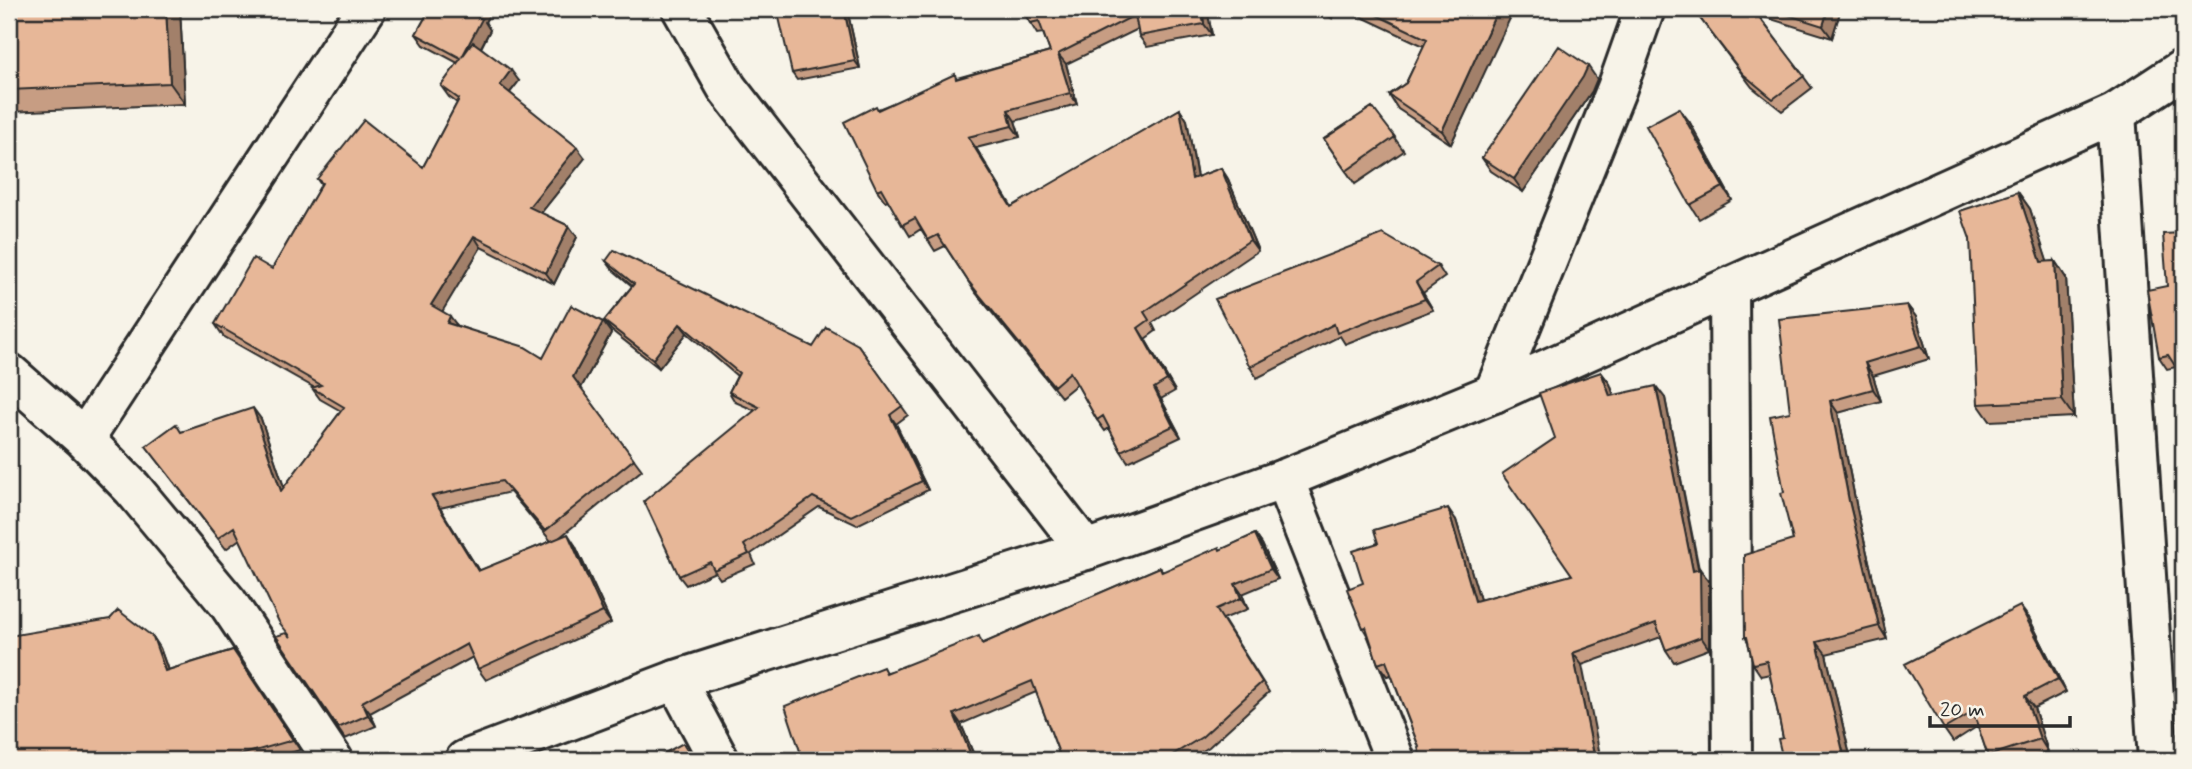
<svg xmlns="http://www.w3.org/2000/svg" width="2192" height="769" font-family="Mynerve,sans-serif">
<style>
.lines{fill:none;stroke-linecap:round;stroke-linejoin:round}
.minor-casing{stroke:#2b2b2b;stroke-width:44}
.tertiary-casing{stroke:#2b2b2b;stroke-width:44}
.minor{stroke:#f7f3e8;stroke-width:38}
.tertiary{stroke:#f7f3e8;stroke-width:38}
.wall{fill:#c79d83;stroke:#2b2b2b;stroke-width:2;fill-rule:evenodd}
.shaded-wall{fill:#a2806a;stroke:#2b2b2b;stroke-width:2}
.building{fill:#e7b798;stroke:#2b2b2b;stroke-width:2}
</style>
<rect width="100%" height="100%" fill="#f7f3e8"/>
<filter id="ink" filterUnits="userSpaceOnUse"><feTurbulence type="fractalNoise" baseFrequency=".0143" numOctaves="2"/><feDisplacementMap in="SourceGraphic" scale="14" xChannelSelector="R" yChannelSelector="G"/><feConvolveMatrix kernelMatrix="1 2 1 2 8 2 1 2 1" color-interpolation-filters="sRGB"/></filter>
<g filter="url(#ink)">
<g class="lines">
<g class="minor-casing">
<path id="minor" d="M682,9L727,88L1086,550
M2116,113L2158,760
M1729,288L1732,760
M9,373L84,439L133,489L228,603L333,760
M1494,393L1617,88L1645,9
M84,439L366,9
M1284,479L1395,760
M676,680L719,760"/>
</g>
<g class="tertiary-casing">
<path id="tertiary" d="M465,760L676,680L1086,550L1284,479L1494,393L2116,113L2183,69"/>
</g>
<use href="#minor" class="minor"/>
<use href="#tertiary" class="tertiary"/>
</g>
<path class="wall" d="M9,9H180L185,104L9,112Z
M430,9H492L485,22L490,30L481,48L519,81L510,93L585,158L541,213L569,226L577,237L554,284L481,247L442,311L458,326L543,358L611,333L581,388L642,470L559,538L575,545L611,623L486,680L478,669L473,657L370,713L376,726L345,739L276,636H289L240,539L226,549L146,446L181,432L261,419L284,487L341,411L320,399L312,388L313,387L223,336L215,324L272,269L321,185L317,179L423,167L457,103L449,97L441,86L458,63L424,45L416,34ZM510,492L551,541L479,571L440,508Z
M847,9L860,68L797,80L792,73Z
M1022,9H1207L1212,35L1147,47L1139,36L1138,29L1066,64L1077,104L1015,121L1020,137L976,148L1012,207L1180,109L1187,120L1197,177L1221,168L1228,179L1258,251L1152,323L1156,331L1145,339L1175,391L1161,399L1181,437L1128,462L1121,451L1109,428L1105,431L1097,420L1077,384L1061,397L975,292L945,246L935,251L921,229L910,236L888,200L885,201L877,190L878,109L957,78L1050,52L1043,33L1037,34Z
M1312,9H1336L1332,18Z
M1345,9H1513L1451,144L1398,109L1389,95L1406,83L1424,46Z
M1693,9H1841L1832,38L1758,15L1812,88L1782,111L1752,87Z
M1597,79L1592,91L1523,192L1491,171L1482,158Z
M1372,107L1404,151L1355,184L1324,139Z
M1689,121L1732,200L1699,219L1690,205Z
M2018,192L2030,209L2047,262L2055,261L2066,278L2074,417L1990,421L1978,404Z
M606,261L813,347L858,345L908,415L896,424L928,490L857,525L819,507L751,554L755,564L720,579L715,572L686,585L679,576L754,410L735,402L729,392L737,376L687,333L659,368L611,330L604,321L632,286L613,270Z
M1438,266L1445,277L1423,293L1433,310L1345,344L1340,336L1257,378L1250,367Z
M2167,286L2176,367L2167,369L2159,357Z
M1907,305L1916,317L1929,359L1873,376L1881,401L1838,413L1858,514L1887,639L1826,654L1851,760H1783V738L1770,674L1761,676L1753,664L1748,642L1745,637L1793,540L1784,492L1790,412Z
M1601,372L1610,384L1614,395L1665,398L1699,569L1709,581V649L1674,662L1666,650L1661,637L1582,665L1419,747L1391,675L1387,676L1378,664L1369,638L1363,628V583L1456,520L1480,600L1572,575L1555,438Z
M1255,534L1262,544L1278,579L1242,594L1248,609L1223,619L1269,692L1209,747L1188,760H1049L1060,756L1036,692L961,724L976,760H803L887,672L984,643L1160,567L1163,572L1221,550Z
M2029,618L2066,692L2034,708L2048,752L2022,760H1991L1988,756L1978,726L1953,742L1944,729Z
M153,637L160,648L168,670L233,650L300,750L267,760H9Z"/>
<path class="shaded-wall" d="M166,9H180L185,104L170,83Z
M478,9H492L485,22L490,30L470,68L462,57L475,15Z
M844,9H847L860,68L855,61Z
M1202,9H1207L1212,35L1204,24Z
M1326,9H1336L1332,18Z
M1498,9L1514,10L1451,144L1442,131Z
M1828,9H1841L1832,38L1823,26Z
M1058,54L1066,64L1077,104L1070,93Z
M1588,66L1597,79L1592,91L1523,192L1514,179Z
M511,70L519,81L507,96L500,85Z
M1679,108L1689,121L1732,200L1723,187Z
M1180,109L1187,120L1199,190L1192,179Z
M1008,110L1015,121L1020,137L1012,126Z
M968,137L976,148L1018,218L1011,207Z
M577,147L585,158L537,218L529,207Z
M1221,168L1228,179L1258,251L1250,240Z
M2018,192L2030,209L2053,279L2041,262Z
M569,226L577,237L554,284L546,273Z
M474,236L481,247L439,317L431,305Z
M2055,261L2066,278L2074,417L2062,400Z
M1416,282L1423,293L1433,310L1425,299Z
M1907,305L1916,317L1929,359L1921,346Z
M450,316L458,327L447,323Z
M603,322L611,333L581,388L573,377Z
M680,324L687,333L659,368L653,359Z
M1138,328L1145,339L1175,391L1167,380Z
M1865,363L1873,376L1881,401L1873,389Z
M1601,372L1610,384L1618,408L1610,396Z
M1656,386L1665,398L1700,578V569L1709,581V649L1701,637L1693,571Z
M1154,388L1161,399L1181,437L1173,426Z
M1830,401L1838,413L1858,514L1887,639L1879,626L1849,501Z
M253,408L261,419L289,502L281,491Z
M890,415L896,424L928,490L922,481Z
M432,496L440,508L486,582L478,571Z
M1448,508L1456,520L1484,613L1475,601Z
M568,534L575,545L611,623L603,612Z
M1255,534L1262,544L1278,579L1271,569Z
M1235,584L1242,594L1248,609L1241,598Z
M2020,606L2029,618L2066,692L2058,679Z
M153,637L160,648L172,682L165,671Z
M1817,642L1826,654L1851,760H1845Z
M1573,653L1582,665L1601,760H1595Z
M2025,696L2034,708L2048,752L2040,739Z
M362,702L370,713L376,726L368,715Z
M954,714L961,724L976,760H973Z"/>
<path class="building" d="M9,9H166L170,83L9,90Z
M430,9H478L475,15L482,19L462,57L473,42L511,70L500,85L577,147L529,207L569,226L546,273L474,236L431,305L450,316L447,323L525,347L543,358L571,305L603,322L573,377L634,459L545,531L502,481L432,496L478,571L568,534L603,612L478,669L467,644L362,702L368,715L338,728L276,636L286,633L291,637L279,622L234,527L218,538L146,446L176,424L181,432L253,408L281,491L344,407L312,388L321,385L215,324L253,258L272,269L322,183L317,179L364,120L423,167L459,99L441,86L461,58L416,34Z
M777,9H844L855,61L792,73Z
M1022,9H1202L1204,24L1139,36L1135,15L1058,54L1070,93L1008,110L1012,126L968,137L1011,207L1180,109L1192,179L1221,168L1250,240L1144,312L1149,320L1138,328L1167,380L1154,388L1173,426L1121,451L1103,416L1097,420L1070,372L1054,386L968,281L938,235L928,240L915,218L902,225L881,188L877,190L844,122L876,106L878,110L955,74L956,79L1050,52L1039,21L1030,23Z
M1364,9H1498L1442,131L1389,95L1406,83L1427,39Z
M1693,9H1753L1804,76L1773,99L1743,74Z
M1769,9H1828L1823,26Z
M1559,46L1588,66L1583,77L1514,179L1482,158Z
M1372,107L1395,137L1346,171L1324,139Z
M1679,108L1723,187L1690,205L1646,126Z
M2018,192L2041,262L2055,261L2062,400L1978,404L1970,239L1960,211Z
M2183,233V378L2168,355L2159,357L2147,290L2167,286L2163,234Z
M1383,234L1438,266L1416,282L1425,299L1337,333L1334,324L1250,367L1215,299Z
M614,250L813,347L826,327L858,345L902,406L890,415L922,481L851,516L813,497L744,545L749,554L714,570L710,562L679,576L644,501L759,407L729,392L739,373L680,324L653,359L604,321L634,284L606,261Z
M1907,305L1921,346L1865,363L1873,389L1830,401L1849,501L1879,626L1817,642L1845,760H1783L1778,739L1783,738L1767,661L1753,664L1747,637H1745L1744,555L1793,540L1781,493L1784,492L1770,416L1790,412L1779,319Z
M1601,372L1610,396L1656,386L1693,571L1700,569L1701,637L1666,650L1656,623L1573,653L1595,760H1422L1418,748L1419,747L1386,661L1378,664L1366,627L1363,628L1347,589L1363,583L1353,551L1378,543L1374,530L1448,508L1475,601L1572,575L1502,474L1555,438L1539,393Z
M1255,534L1271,569L1235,584L1241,598L1216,609L1262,682L1202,737L1164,760H1049L1060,756L1032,681L954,714L973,760H803L785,706L883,667L886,673L979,636L982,644L1160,567L1162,572L1219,547L1220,550Z
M2020,606L2058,679L2025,696L2040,739L1988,756L1973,712L1944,729L1905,664Z
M118,610L153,637L165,671L233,650L293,740L223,760H167L165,753L128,760H9V636L110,619Z
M683,743L694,760H652Z"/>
</g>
<rect width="2192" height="769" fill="none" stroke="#f7f3e8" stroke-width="35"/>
<rect x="18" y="18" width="2157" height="734" fill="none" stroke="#2b2b2b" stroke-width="2.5" filter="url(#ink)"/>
<path d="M1930 716v10h140v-10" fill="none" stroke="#2b2b2b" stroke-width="3.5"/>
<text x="1940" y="716" font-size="21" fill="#2b2b2b" stroke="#f7f3e8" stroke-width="5" paint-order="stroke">20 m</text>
</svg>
